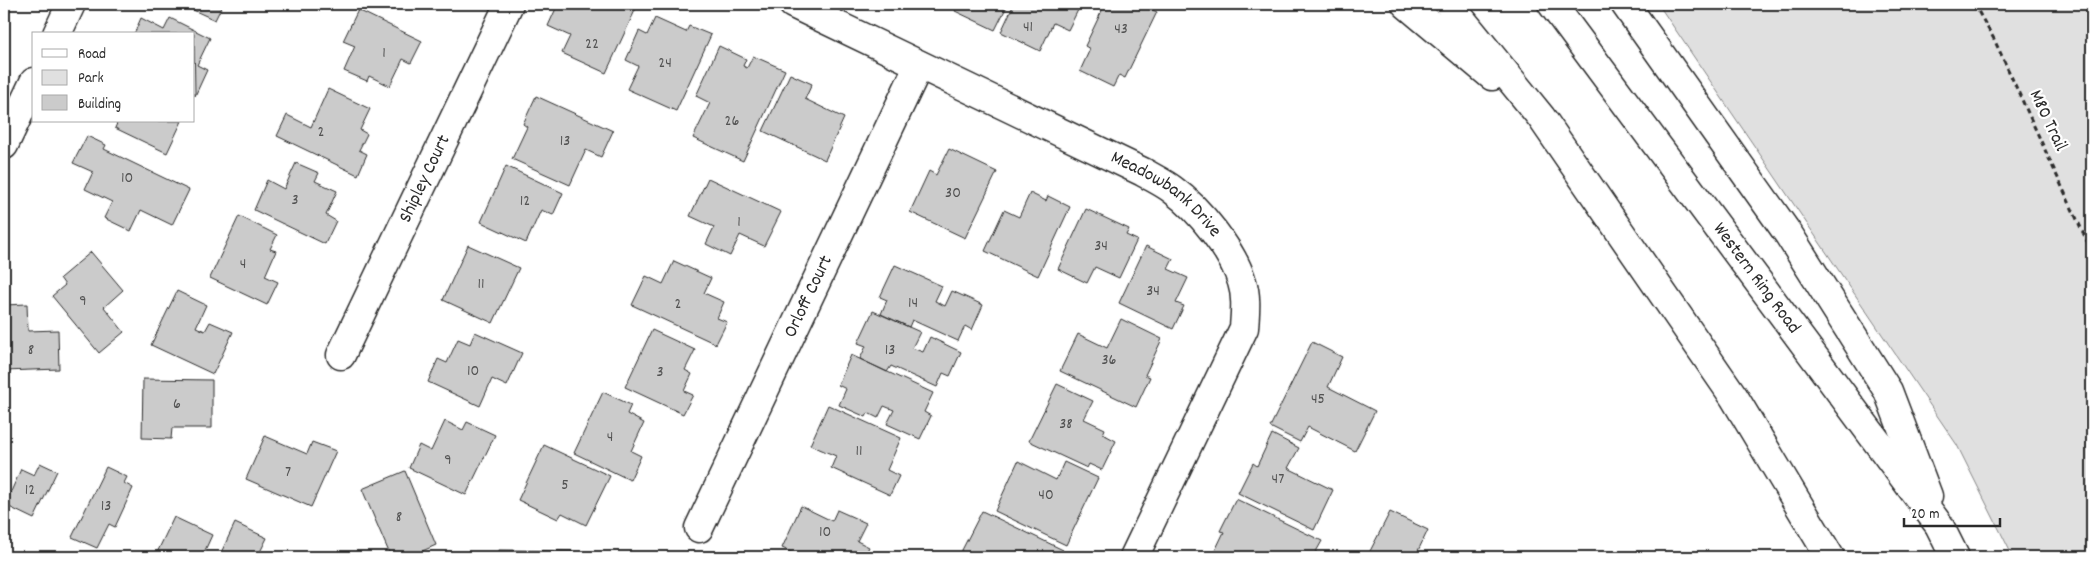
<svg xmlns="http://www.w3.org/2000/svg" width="2096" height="561" font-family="Dekko,sans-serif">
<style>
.green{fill:#e0e0e0;stroke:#868686}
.building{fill:#cbcbcb;stroke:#2b2b2b}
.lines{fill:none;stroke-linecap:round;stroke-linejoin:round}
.minor-casing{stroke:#2b2b2b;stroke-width:31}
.motorway-casing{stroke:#2b2b2b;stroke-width:31}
.path{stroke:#2b2b2b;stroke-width:3;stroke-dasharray:5 4;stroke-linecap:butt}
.minor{stroke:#fff;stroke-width:28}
.motorway{stroke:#fff;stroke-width:28}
.labels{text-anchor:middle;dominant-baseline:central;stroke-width:4.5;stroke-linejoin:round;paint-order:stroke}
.number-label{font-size:16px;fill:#535353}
.street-label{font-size:19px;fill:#2b2b2b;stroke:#fff}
</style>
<rect width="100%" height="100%" fill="#fff"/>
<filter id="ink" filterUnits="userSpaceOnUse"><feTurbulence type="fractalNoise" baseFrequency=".02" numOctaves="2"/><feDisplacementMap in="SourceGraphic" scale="10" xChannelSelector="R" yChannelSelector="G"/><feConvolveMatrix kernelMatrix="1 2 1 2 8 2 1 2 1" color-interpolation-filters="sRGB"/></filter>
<g filter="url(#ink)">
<path class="green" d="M1658,4H2092V557H2013L1957,445Z"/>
<path class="building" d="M180,4H223L215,20Z
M558,4H638L606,73L562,53L570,36L548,26Z
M958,4H1008L995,30L955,11Z
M1014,4H1081L1068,30L1053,23L1040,51L1001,32Z
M1105,4H1140L1157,12L1125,78L1119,75L1113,87L1080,71L1090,49L1085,46Z
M358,10L422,41L411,63L403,59L390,86L369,76L367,81L344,71L355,46L343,41Z
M141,18L164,30L170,18L210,38L197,65L207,70L195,96L194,34H134Z
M655,18L686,32L689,26L711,35L676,111L627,89L638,66L626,60L639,31L647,35Z
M719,46L746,59L743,66L747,68L753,56L785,70L743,161L693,138L710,103L696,96Z
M790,74L812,84L805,99L844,118L825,160L763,131Z
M328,89L370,109L360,130L367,134L359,150L367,154L358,175L277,136L287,115L311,127Z
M536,96L613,131L601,157L586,150L570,185L512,159L527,127L523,124Z
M118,121H182L167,153L115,128Z
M87,136L106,145L104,149L189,190L172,225L141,210L131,231L104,218L112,202L85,189L93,172L73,163Z
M949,149L997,172L965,238L910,212L929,171L936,175Z
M296,163L319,173L315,181L337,191L326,215L336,221L325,244L254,210L267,180L284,189Z
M506,166L563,193L553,215L541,210L526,243L481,222Z
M708,178L781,212L764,246L740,235L730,256L706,244L714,227L690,216Z
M1030,193L1046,201L1048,196L1070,207L1038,276L985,251L1004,210L1019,217Z
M1086,209L1129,229L1126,235L1137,240L1119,278L1095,267L1087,283L1058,269Z
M239,216L277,235L270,249L276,251L265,276L278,282L267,305L210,278Z
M468,245L519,268L493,323L443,300Z
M1146,246L1173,259L1168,269L1188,278L1176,303L1184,306L1173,329L1119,303Z
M91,252L123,290L104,307L124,332L99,353L52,296L65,285L60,278Z
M674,261L711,278L704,293L724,302L717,318L727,322L716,344L632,305L646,276L663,284Z
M895,265L942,286L935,301L945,306L952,291L983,305L972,330L965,326L958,341L912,320L909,327L881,314L887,300L880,297Z
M177,291L206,305L196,327L205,331L210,322L233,332L213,374L151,345Z
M27,304L28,331L58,330L59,369L4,371V305Z
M873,311L920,332L912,348L923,352L930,337L961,352L950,376L943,373L937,387L891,366L887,372L860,359L866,346L858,343Z
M1121,319L1162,339L1145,375L1150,377L1136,407L1060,371L1078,334L1107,348Z
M652,330L695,350L685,370L692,374L684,391L693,395L683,414L625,387Z
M475,332L522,353L507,386L492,379L480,406L428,382L438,359L447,363L458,339L470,344Z
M1312,342L1342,357L1328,387L1375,411L1355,451L1308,427L1300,442L1270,427Z
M851,355L933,393L924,412L931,416L920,439L887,424L894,410L884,406L878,418L868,413L866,417L839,405L846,389L838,385Z
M143,379L212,380V428H172L171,439L142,438Z
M1057,384L1093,401L1084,419L1105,429L1103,434L1116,441L1102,470L1089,464L1087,468L1029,441Z
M603,392L631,405L627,414L644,423L631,451L641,456L630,480L574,453Z
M828,405L901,438L887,470L899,476L890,495L831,468L836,456L810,445Z
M445,421L463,430L467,422L495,435L466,495L409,468L419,445L431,451Z
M1272,434L1299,448L1288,468L1333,490L1314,530L1238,493L1253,463L1257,466Z
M265,436L307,454L312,442L336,451L311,507L246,479Z
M544,445L610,476L586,525L562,513L558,519L518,500Z
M1018,461L1056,480L1064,462L1098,478L1066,545L995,511Z
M40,463L57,471L34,519L5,505L21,469L34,475Z
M106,467L127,477L124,483L133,488L115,527L109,524L97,548L72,537Z
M405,471L436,545L409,557H391L362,489Z
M1236,499L1322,541L1313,557H1258L1254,555L1253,557H1212L1224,532L1220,531Z
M801,506L832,521L837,510L866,523L857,541L869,547L864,557H802L782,548Z
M982,511L1063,550L1059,557H971L961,552Z
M1390,512L1428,530L1415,557H1367Z
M174,517L212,535L202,557H155Z
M235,523L267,538L259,554L265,557H219Z
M499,550L572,551V557H499Z"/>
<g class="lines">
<g class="minor-casing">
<g id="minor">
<path id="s1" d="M793,4L1143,172C1153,178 1164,183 1173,190C1199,209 1233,251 1242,282C1247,297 1245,313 1244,328L1134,557"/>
<path d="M57,34L71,4"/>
<path d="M4,145L34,82"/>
<path id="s2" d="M341,355L509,4"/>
<path id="s3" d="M699,528L919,65"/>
</g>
</g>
<g class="motorway-casing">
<g id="motorway">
<path d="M1406,4L1492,76"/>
<path d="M1449,4L1541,117L1734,397L1830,557"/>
<path id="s4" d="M1552,4L1939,525L1955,557"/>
<path d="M1625,4L1789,235L1888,391L1928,496"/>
</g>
</g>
<path class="path" d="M1974,4L1994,39L2092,252"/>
<use href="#minor" class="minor"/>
<use href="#motorway" class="motorway"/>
</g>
</g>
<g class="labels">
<g class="number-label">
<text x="1028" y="27">41</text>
<text x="1121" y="29">43</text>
<text x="592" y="44">22</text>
<text x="384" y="53">1</text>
<text x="665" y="63">24</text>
<text x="732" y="121">26</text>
<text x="321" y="132">2</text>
<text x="565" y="141">13</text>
<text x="127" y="178">10</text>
<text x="953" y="193">30</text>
<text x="295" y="200">3</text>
<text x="525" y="201">12</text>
<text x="739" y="222">1</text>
<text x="1101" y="246">34</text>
<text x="243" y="264">4</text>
<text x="481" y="284">11</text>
<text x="1153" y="291">34</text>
<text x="83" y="301">9</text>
<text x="913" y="303">14</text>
<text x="678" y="304">2</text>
<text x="31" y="350">8</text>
<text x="890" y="350">13</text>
<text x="1109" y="360">36</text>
<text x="473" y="371">10</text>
<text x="660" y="372">3</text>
<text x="1318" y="399">45</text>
<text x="177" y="404">6</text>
<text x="1066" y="424">38</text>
<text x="610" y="437">4</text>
<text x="859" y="451">11</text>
<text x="448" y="460">9</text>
<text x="288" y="472">7</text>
<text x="1278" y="479">47</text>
<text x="565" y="485">5</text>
<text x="30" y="490">12</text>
<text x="1046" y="495">40</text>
<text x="106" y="506">13</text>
<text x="399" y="517">8</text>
<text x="825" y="532">10</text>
</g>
<g class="street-label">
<text transform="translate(2047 121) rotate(65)">M80 Trail</text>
<text stroke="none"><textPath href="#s2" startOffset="195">Shipley Court</textPath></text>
<text stroke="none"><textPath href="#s1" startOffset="420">Meadowbank Drive</textPath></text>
<text stroke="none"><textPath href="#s4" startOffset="342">Western Ring Road</textPath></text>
<text stroke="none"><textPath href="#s3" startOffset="256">Orloff Court</textPath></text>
</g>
</g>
<rect width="2096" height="561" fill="none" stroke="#fff" stroke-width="20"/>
<rect x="10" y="10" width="2076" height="541" fill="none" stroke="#2b2b2b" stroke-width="2" filter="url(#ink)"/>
<rect x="32" y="32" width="162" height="90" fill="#ffffff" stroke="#aaaaaa"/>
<rect x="42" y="49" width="25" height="8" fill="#ffffff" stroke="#aaaaaa"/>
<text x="78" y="58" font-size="15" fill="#2b2b2b">Road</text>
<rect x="42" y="70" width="25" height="15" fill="#e0e0e0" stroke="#aaaaaa"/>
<text x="78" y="82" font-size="15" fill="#2b2b2b">Park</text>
<rect x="42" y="95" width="25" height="15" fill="#cbcbcb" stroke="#aaaaaa"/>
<text x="78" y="108" font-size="15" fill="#2b2b2b">Building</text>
<path d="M1904 518v8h96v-8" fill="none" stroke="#2b2b2b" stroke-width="2.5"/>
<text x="1911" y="518" font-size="15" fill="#2b2b2b" stroke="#ffffff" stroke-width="4" paint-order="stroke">20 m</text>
</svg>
